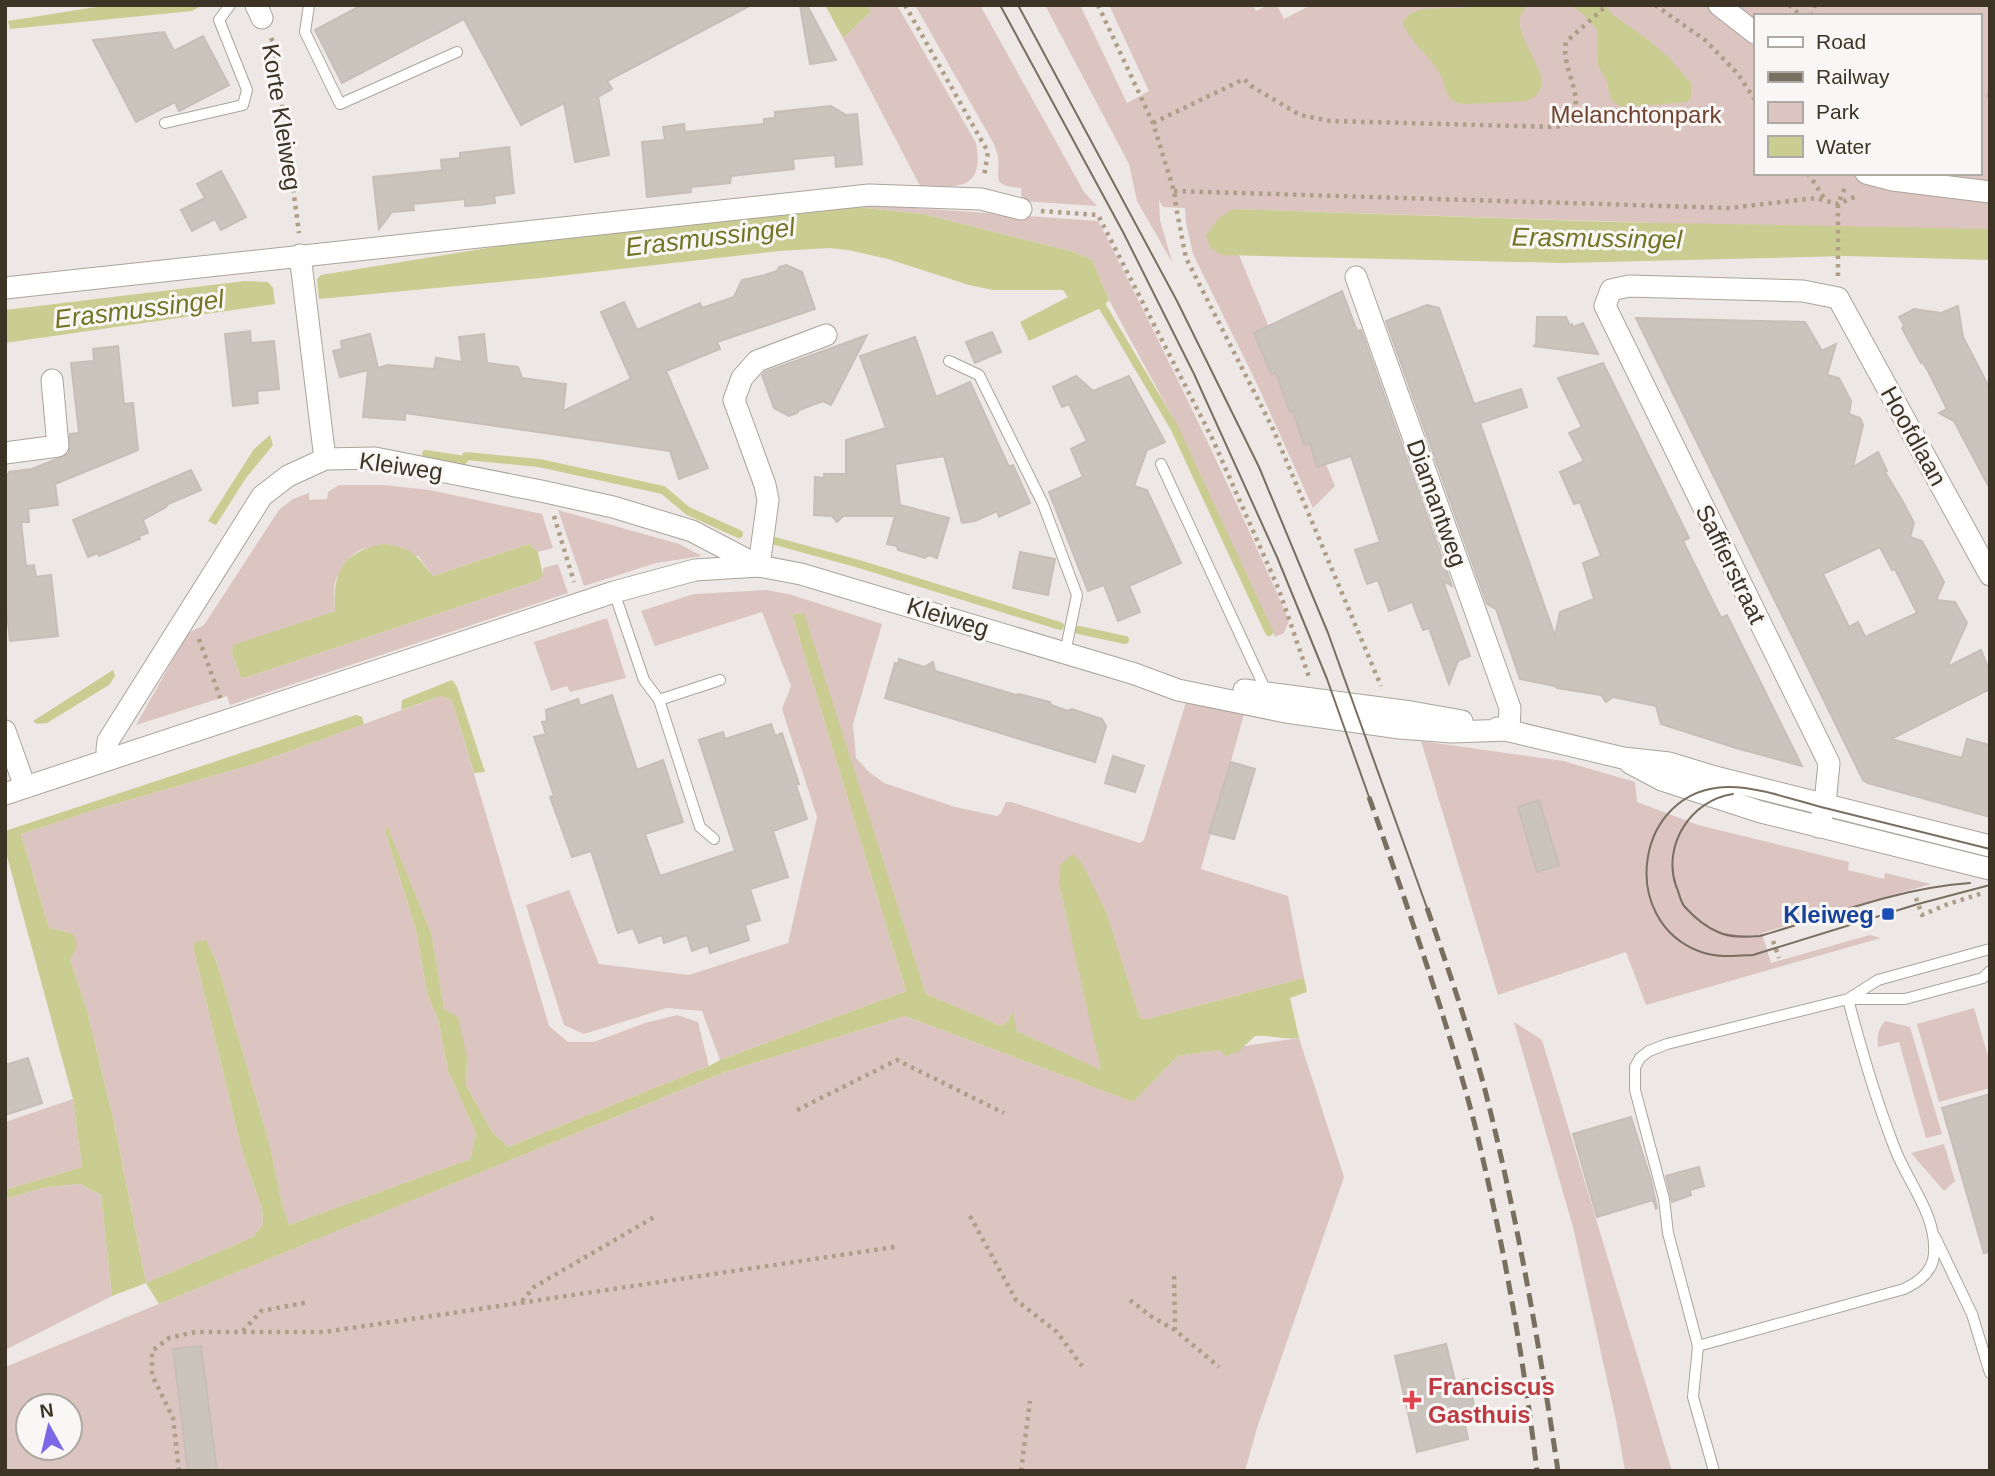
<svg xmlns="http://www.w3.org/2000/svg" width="1995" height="1476" font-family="Helvetica,sans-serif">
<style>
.green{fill:#dcc4c0;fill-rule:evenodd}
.water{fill:#cacd91}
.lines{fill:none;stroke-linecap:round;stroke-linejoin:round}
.stream{stroke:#cacd91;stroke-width:8}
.building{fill:#cac4bd;stroke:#c6beb7;stroke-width:2;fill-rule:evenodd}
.service-casing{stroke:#aaa49c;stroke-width:12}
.minor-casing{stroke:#aaa49c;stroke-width:23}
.tertiary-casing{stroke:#aaa49c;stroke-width:23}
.path{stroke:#ae9e88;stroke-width:4.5;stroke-dasharray:3.5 5;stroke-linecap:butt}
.service{stroke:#fff;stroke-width:10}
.minor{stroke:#fff;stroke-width:21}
.tertiary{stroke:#fff;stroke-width:21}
.tram{stroke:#796f60;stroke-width:2}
.rail{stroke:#796f60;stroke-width:5;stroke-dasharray:14 7;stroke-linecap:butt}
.transit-dot{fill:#1a4fb4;stroke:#f9f7f5;stroke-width:2.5}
.health-dot{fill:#e0444e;stroke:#f9f7f5;stroke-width:2.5}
.labels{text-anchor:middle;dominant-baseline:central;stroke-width:6;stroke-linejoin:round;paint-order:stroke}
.park-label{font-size:24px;fill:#714432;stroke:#f9f7f5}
.street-label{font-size:24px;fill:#3d3425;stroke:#f9f7f5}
.transit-label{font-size:24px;font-weight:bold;fill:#164399;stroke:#f9f7f5;text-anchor:end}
.health-label{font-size:24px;font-weight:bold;fill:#be3a42;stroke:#f9f7f5;text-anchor:start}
.water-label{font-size:26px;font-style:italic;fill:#707524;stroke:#f9f7f5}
</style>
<rect width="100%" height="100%" fill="#ede8e5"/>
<path class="green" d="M868,5H897L976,143C985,192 956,187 920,186L843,38L871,12Z
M915,5H980L1084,192L1097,206L1022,201L1021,188C989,185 1001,179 998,156C997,151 995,148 994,144Z
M1045,5H1080L1127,103L1149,91L1109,5H1253L1256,11L1268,5H1277L1284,19L1311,5H1990V234L1232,209L1222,255H1239L1335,486L1313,508L1258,386L1193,254L1186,223L1185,208L1163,207L1159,200L1160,220L1172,262L1137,201L1129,164ZM1755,16H1979V173H1755Z
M844,203L1098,221C1166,353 1230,485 1289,621L1284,633L1275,637L1181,433L1109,300L1092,260L1074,252L923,214L846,206L810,209L512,244L513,240Z
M339,485H383L430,490L542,514L553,548L538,552L529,544L433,576L418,556C406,554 379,546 368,548C353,549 339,569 335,583C333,592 334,601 335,611L234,645L232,653L241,678L247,677L539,580L543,575V568L558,564L568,593L230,705L227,696L136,725L188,633L204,625L279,510L293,499L309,493V500L327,499L328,492Z
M558,510L679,544L702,556L656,563L584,586Z
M767,590L792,595L882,624L853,724L856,758L868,771L884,783L955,807L997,816L1001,813L1006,802H1011L1140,843L1144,840L1186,702L1244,714L1201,869L1288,896L1304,978L1147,1019L1140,1018L1105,912L1082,863L1059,884L1102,1071L1017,1031L1011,1012L1009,1019L1002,1026L926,994L803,613L792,614L906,991L720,1060L702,1011L667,1008L584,1034L564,1025L526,905L569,890L599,964L689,975L788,943L817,817L782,709L791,686L762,612L655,646L641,611L694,594Z
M607,618L626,678L570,692L567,686L551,691L534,642Z
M441,696L452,700L549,1026L568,1042H594L645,1023L677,1015L698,1022L709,1066L508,1147L492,1132L466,1085L467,1057L444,1009L431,932L387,827L385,831L416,930L427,993L439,1023L448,1071L476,1133L470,1159L289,1225L282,1204L270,1146L217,963L206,941L193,947L242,1151L262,1209L263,1224L253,1237L146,1283L114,1122L88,1014L70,959L72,933L49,928L21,834L94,810L254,764Z
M1421,741L1563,761L1635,782L1637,802L1698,825L1849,862L1848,870L1884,879L1885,873L1931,884L1762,933L1771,963L1870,935L1881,938L1646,1005L1626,952L1498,995Z
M1974,1008L1990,1063V1088L1939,1102L1917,1024Z
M905,1016L1133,1102L1178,1056L1299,1038L1344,1177L1257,1428L1245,1471H5V1367L725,1072ZM28,1406H70V1448H28Z
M1885,1021L1910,1027L1942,1134L1926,1138L1899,1042L1878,1047C1877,1037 1878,1029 1885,1021Z
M1514,1022L1542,1040L1672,1471H1625L1616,1420L1573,1227Z
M73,1099L82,1167L5,1190V1122Z
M1944,1144L1955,1181L1944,1191L1911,1153Z
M80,1184L101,1195L112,1296L5,1350V1199L46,1187Z"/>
<path class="water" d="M108,5H203L192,11L10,29L8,21Z
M825,5H868L871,12L843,38Z
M1476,5H1529C1494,29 1573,84 1526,101L1468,104C1462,104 1457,104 1452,100C1444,93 1445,82 1440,74C1430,55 1410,43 1403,23C1411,0 1456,13 1476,5Z
M1570,5H1605L1613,15L1650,41L1669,58L1691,83V98L1687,102L1629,107L1619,106L1613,102L1610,97L1607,81L1598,65L1597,29L1582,13Z
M846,206L923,214L1074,252L1092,260L1109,300L1103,307L1029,341L1020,322L1068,297L1063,290H993L969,285L888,259L848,250L830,248L779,251L541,278L319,299L317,279L321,275L512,244L810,209Z
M1233,209L1611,222L1990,229V260L1846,256L1563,263L1222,255L1211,248L1206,236L1219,218Z
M245,281L268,282L273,288L275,304L5,343V310Z
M270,435L273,445L246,478L216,525L208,521L254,449Z
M383,544C413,548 415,554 433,576L529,544L538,552L543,575L539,580L247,677L241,678L232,653L233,645L335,611C332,572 343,552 383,544Z
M804,613L926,994L1002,1026L1009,1019L1012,1011L1017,1031L1101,1070L1059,884L1060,865L1073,854L1082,863L1106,912L1140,1018L1147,1019L1304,978L1307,992L1290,998L1299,1038C1284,1040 1271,1035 1255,1036L1238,1052L1226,1056L1219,1050L1178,1056L1133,1102L905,1016L725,1072L159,1304L146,1283L112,1296L101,1195L80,1184L46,1187L5,1199V1190L82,1167L73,1099L5,849V831L356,715L362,717L364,724L254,764L94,810L21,834L49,928L72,933C80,943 77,950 70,959L88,1014L114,1122L146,1283L253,1237L263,1224L262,1209L242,1151L193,947L195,942L206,940L217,963L270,1146L282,1204L289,1225L470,1159L476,1133L448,1071L439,1023L427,993L416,930L385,831L387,826L431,932L444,1009L458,1017L467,1057L466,1085L492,1132L508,1147L709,1066L720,1060L906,991L792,614Z
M113,670L115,676L109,685L47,723L37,724L33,721Z
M452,680L457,687L485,772L474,773L452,700L441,696L401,710L402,700Z"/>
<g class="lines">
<path class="stream" d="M1098,299L1175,429L1269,632
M426,454L464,460L466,456L539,463L663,490L688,511L739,534
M775,541L859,564L1060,626
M1079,630L1125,640"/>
</g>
<path class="building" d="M362,5H751L607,81L612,89L598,97L609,155L575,162L564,103L521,125L464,19L342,83L315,30Z
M800,5H807L836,60L810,64Z
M164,32L174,51L203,36L229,85L179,111L175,102L136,122L93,40Z
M831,106L846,115L857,114L862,164L836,167L835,155L793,159L794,169L731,176L730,183L691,187V192L647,197L642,142L665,140L663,127L684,124L685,132L764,124V119L775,118V112Z
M509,147L514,193L494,196L495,203L480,205L465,206V199L413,204L414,210L392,212L379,229L373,177L442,170L441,160L460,158V153Z
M221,171L246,217L221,230L215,219L192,231L181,210L205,198L197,184Z
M786,265L802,272L815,309L717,342L720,349L666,371L708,468L679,479L670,451L405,413V420L363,417L368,370L340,377L333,351L342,349L341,341L370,334L378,368L388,365L434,369L436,358L462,362L459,337L484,334L487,363L518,367L522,378L566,384L563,411L631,379L601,312L624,302L637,330L700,303L702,308L734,297L742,280L765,275L777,271L779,267Z
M1342,291L1357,331L1361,330L1452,586L1443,581L1470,656L1458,661L1449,684L1429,628L1423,630L1412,602L1389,611L1378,580L1367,584L1355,550L1380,542L1351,456L1317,467L1310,443L1304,445L1293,411L1290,412L1276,373L1272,375L1254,333Z
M1427,305L1439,308L1474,404L1521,389L1527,407L1480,423L1555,636L1560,612L1594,599L1583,563L1601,556L1580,502L1574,504L1560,472L1584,461L1569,433L1582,427L1558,378L1603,363L1689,538L1683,541L1721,618L1727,615L1802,766L1736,748L1661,724L1656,706L1613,697L1606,702L1601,695L1557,688L1555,686L1520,679L1496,609L1487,604L1386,321Z
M1958,306L1963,337L1990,389V489L1954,421L1939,413L1947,409L1928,371L1923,363H1921L1902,328L1904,325L1899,317L1914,309L1941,313Z
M1537,317H1566L1570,326L1572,324L1573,327L1583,323L1598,354L1533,346L1536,345Z
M1636,318L1805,322L1822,351L1836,344L1827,375L1839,378L1851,401L1849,414L1860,418L1863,425L1853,467L1878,452L1887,471L1885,472L1903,502L1914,523L1910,537L1922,541L1944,582L1936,600L1955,602L1967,623L1947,667L1981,650L1990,673V689L1891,739L1962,758L1967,739L1990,745V817L1868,783L1863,780ZM1880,547L1892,570L1895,569L1917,613L1865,637L1858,622L1849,627L1823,574Z
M250,331L251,343L274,341L279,389L257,391L258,403L233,406L225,334Z
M992,332L1001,352L975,363L966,342Z
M867,335L831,405L823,401L799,410L797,413L789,416L774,408L762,375L765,372Z
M915,337L936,397L970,382L1009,467L1013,465L1030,503L999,517L997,511L975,521L962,523L944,456L895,464L900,505L949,518L937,558L929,555L925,558L898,550L897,546L887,544L895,516H843L837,522L832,516L814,515L815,477L824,478V474H846V440L886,428L860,356Z
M118,346L124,404L133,403L138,450L55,484L58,505L28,509L29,522H21L26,566L34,565L36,577L51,575L58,636L10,641L5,596V474H9V472L32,469L69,454L70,434L79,433L71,363L94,361L93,349Z
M1076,376L1093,391L1129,376L1165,442L1147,450L1134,486L1147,490L1181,563L1129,586L1140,612L1118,621L1104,585L1088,591L1049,492L1083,477L1071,449L1087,441L1069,404L1062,407L1053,387Z
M191,470L201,490L168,504L166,507L143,520L148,533L139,536L140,539L99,556L98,553L88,557L73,520Z
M1020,552L1055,559L1048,595L1013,588Z
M899,659L924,667L933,662L935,671L1016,695L1019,694L1050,702L1051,705L1068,711L1072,709L1102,719L1106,726L1095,762L885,698L895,663L898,664Z
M612,695L637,770L663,760L683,822L645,834L660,876L735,851L699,740L723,732L725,739L771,724L775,736L782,733L799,784L796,785L807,819L773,831L788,877L750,889L760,920L745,925L749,940L710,953L708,945L692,951L687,935L664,943L662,935L639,943L633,928L618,933L591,851L572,857L550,797L554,796L534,737L546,734L542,722L547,721L546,710L578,699L580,706Z
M1113,756L1144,766L1135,792L1105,783Z
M1231,762L1255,769L1234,839L1209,833Z
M1539,800L1559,865L1537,872L1518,807Z
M28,1058L42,1103L5,1115V1065Z
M1990,1094V1252L1984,1253L1942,1108Z
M1631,1117L1651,1180L1657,1208L1656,1209L1653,1200L1597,1217L1573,1134Z
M1699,1167L1704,1186L1690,1190L1691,1195L1672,1202L1666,1176Z
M1446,1344L1455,1381L1468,1379L1477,1418L1464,1420L1468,1439L1417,1452L1395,1356Z
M201,1346L217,1471H188L173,1349Z"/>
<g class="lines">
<g class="service-casing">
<path id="service" d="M309,5L305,32L340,104L457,52
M165,123L243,105L247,90L219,20L230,5
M949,361L979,375L1043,504L1077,595L1065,653
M1161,464L1267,693
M614,592L644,680L659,700L700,827L714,839
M659,700L720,680
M1990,949L1878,980L1848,999H1905L1983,978L1990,971
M1848,999C1861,1049 1876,1100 1895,1149C1908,1183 1937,1215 1934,1254C1933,1272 1919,1282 1904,1289L1698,1346L1668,1233L1664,1199L1635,1090V1067L1640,1058L1649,1051L1667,1044Z
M1935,1237L1972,1314L1990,1373
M1698,1346L1693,1397L1714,1471"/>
</g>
<g class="minor-casing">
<path id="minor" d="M256,5L262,18
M1719,5L1755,33
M1866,173L1893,180L1990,192
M300,255L325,459
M1356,277L1510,708L1509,730
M5,288L869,195L981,199L1021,209
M5,453L58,446L52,380
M5,731L25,787
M109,759L107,750L108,741L262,496L288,476L325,459L375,458L541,491L613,507L692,531L759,566L768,500L765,485L734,400L742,378L757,361L826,335
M1819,827L1825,803L1829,763L1605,306L1611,290L1629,286L1803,291L1838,298L1990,575"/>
</g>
<g class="tertiary-casing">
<path id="tertiary" d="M1244,690L1411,712L1462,721
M1497,728L1623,758L1669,763L1715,777L1990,846
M1630,763L1662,780L1761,812L1990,869
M5,794L614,592L695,570L759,566L801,574L1135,674L1178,690L1286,712L1400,728L1452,732L1509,730"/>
</g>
<path class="path" d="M905,5L988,152L984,177
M1098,5L1153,123L1174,191L1177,212L1186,258L1273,429L1381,686
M1655,5L1705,40L1738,74L1755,100
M1789,5L1801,16
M1812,16L1815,5
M271,38L274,44L299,233
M1979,94L1990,95
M1153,123L1244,79L1251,86L1300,115L1330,121L1556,127L1569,124C1588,97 1560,69 1566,42L1607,5
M1808,173L1826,201
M1174,191L1730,208L1816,198L1838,204L1859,195
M1041,211L1098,215L1213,440L1279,590L1309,677
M1838,276V204L1846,185
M554,516L574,582
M199,639L221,700
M1916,898L1922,915L1948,904L1983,893
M1773,941L1779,958
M797,1110L897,1060L1004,1113
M970,1216L1016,1300L1057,1332L1082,1366
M1174,1276L1175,1330
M1130,1300L1152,1317L1175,1330L1219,1367
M522,1301L534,1287L656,1216
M243,1331L261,1311L309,1302
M179,1471L173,1418L152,1375V1351L169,1338L195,1332H324L895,1247
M1021,1471L1030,1401"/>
<use href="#service" class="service"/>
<use href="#minor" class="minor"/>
<use href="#tertiary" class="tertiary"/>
<path class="tram" d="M1000,5L1123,232L1194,374L1277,557L1327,679L1369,797
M1018,5L1177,301L1259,467L1328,633L1427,908
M1733,794C1691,800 1662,845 1676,886C1679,892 1680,900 1684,906C1693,916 1706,927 1718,932C1730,938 1747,937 1760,936C1829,916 1898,888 1970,883
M1990,849C1935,835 1880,822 1825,808C1797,801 1756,786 1727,787C1635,789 1616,921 1701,952C1718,958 1736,956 1753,955L1918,904L1990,885"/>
<path class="rail" d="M1369,797C1393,865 1417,934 1439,1003C1454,1052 1470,1101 1481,1151C1506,1257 1524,1363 1537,1471
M1427,908C1448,968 1469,1029 1485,1090C1517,1216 1539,1343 1558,1471"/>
</g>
<rect class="transit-dot" x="1881" y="907" width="14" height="14" rx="3.5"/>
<path class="health-dot" d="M1408.5 1389.5h7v7h7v7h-7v7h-7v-7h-7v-7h7z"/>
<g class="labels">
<g class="park-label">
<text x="1636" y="114">Melanchtonpark</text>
</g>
<g class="street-label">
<text transform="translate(282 117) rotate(81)">Korte Kleiweg</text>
<text transform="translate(1914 436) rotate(61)">Hoofdlaan</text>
<text transform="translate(401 466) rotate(8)">Kleiweg</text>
<text transform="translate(1437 503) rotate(70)">Diamantweg</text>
<text transform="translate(1731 564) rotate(64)">Saffierstraat</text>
<text transform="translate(948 617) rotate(17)">Kleiweg</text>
</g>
<g class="transit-label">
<text x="1874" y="914">Kleiweg</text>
</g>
<g class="health-label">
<text x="1428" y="1386">Franciscus<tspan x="1428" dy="28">Gasthuis</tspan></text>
</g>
<g class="water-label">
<text transform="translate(710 237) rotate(-7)">Erasmussingel</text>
<text transform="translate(1597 238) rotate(1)">Erasmussingel</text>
<text transform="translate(139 309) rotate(-7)">Erasmussingel</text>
</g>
</g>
<rect width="1995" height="1476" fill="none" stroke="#3d3425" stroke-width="14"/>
<rect x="1754" y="14" width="228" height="161" fill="#f9f7f5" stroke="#aea9a2" stroke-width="2"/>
<rect x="1768" y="37" width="35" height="10" fill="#ffffff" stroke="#aea9a2" stroke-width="2"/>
<text x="1816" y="49" font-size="21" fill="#3d3425">Road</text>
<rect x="1768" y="72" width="35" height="10" fill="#796f60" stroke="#aea9a2" stroke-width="2"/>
<text x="1816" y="84" font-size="21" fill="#3d3425">Railway</text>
<rect x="1768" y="102" width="35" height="21" fill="#dcc4c0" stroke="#aea9a2" stroke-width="2"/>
<text x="1816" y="119" font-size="21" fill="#3d3425">Park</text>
<rect x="1768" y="136" width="35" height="21" fill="#cacd91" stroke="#aea9a2" stroke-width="2"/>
<text x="1816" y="154" font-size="21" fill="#3d3425">Water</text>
<g transform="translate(49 1427) rotate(352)"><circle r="33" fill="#f9f7f5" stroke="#aea9a2" stroke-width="2"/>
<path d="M0-5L12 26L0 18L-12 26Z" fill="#7b68e7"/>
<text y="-10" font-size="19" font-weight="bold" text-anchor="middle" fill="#3d3425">N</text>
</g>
</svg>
